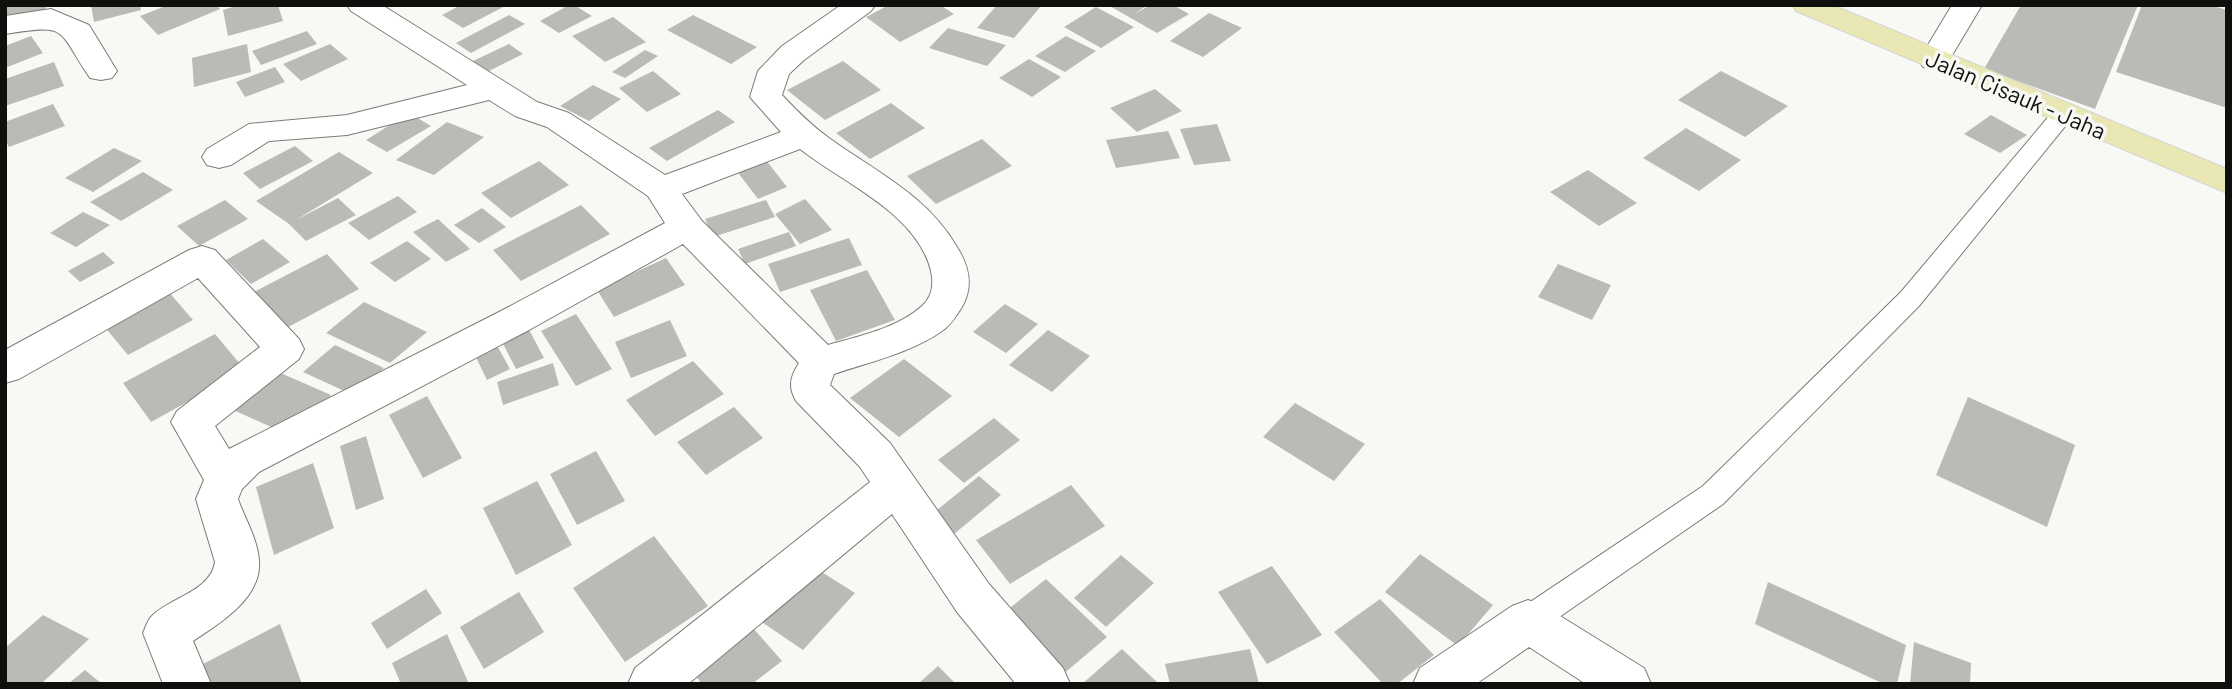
<svg xmlns="http://www.w3.org/2000/svg" width="2232" height="689" font-family="Barlow,sans-serif">
<style>
.building{fill:#babab7}
.lines{fill:none;stroke-linecap:round;stroke-linejoin:round}
.lane-casing{stroke:#7b7b78;stroke-width:2}
.street-casing{stroke:#7b7b78;stroke-width:2}
.primary-casing{stroke:#d4d4d4;stroke-width:2}
.lane{fill:#fff;fill-rule:evenodd}
.street{fill:#fff;fill-rule:evenodd}
.primary{fill:#e9e7b3;fill-rule:evenodd}
.labels{text-anchor:middle;dominant-baseline:central;stroke-width:7;stroke-linejoin:round;paint-order:stroke}
.street-label{font-size:23px;fill:#0f0f0e;stroke:#f8f8f5}
</style>
<rect width="100%" height="100%" fill="#f8f8f5"/>
<path class="building" d="M5,5H47L45,10L5,17Z
M91,5H140L141,10L94,22Z
M168,5H216L220,9L158,35L140,16Z
M239,5H278L283,21L228,36L223,10Z
M461,5H507L463,28L442,15Z
M569,5H574L592,16L559,33L540,21Z
M889,5H940L954,14L900,42L866,17Z
M997,5H1042L1014,38L977,28Z
M1108,5H1147L1135,14L1150,5H1173L1189,14L1157,33Z
M2021,5H2138L2095,109L1984,69Z
M2142,5H2210L2227,10V108L2116,72Z
M1096,7L1134,27L1101,48L1064,27Z
M1209,13L1242,28L1203,57L1170,41Z
M509,15L525,24L471,53L456,43Z
M693,15L757,47L731,64L667,30Z
M613,17L646,42L605,62L572,36Z
M948,28L1006,45L987,66L929,48Z
M307,31L317,44L261,65L252,51Z
M31,36L43,53L5,68V46Z
M1066,36L1096,51L1065,72L1035,56Z
M247,44L251,72L194,87L192,58Z
M330,44L348,59L301,81L283,64Z
M509,44L523,54L487,72L473,61Z
M645,50L658,56L625,78L612,72Z
M1029,59L1061,77L1032,97L999,78Z
M843,61L881,90L825,120L787,90Z
M54,62L64,86L5,106V79Z
M275,67L285,82L245,97L236,82Z
M653,71L681,94L647,112L619,88Z
M1721,71L1788,106L1745,137L1678,100Z
M593,85L621,99L589,121L560,106Z
M1155,89L1182,111L1137,132L1110,108Z
M891,103L925,128L870,159L836,133Z
M53,104L65,126L9,147L5,140V122Z
M718,110L735,122L667,161L649,148Z
M409,113L431,126L387,152L366,140Z
M1991,115L2027,135L2000,153L1964,134Z
M447,122L484,137L434,175L396,160Z
M1217,124L1231,161L1194,165L1180,129Z
M1686,128L1741,160L1699,191L1643,158Z
M1168,131L1180,158L1116,168L1106,140Z
M982,139L1012,166L936,204L907,176Z
M295,146L313,161L260,189L243,173Z
M114,148L142,161L93,192L65,178Z
M339,152L373,173L296,220L338,198L356,215L306,241L289,224L256,201Z
M762,155L787,187L758,199L733,166Z
M539,161L569,185L511,218L481,193Z
M1588,170L1637,203L1599,226L1550,192Z
M143,172L173,190L121,221L90,202Z
M398,196L417,212L369,240L348,223Z
M805,199L832,230L800,244L775,214Z
M225,200L248,219L199,246L177,226Z
M766,200L775,217L713,237L705,219Z
M581,205L610,234L521,281L493,250Z
M482,208L506,227L479,243L454,225Z
M83,212L110,225L76,247L50,233Z
M438,219L470,249L446,262L413,232Z
M789,232L796,246L745,264L738,249Z
M849,238L862,265L780,292L768,264Z
M263,239L290,262L251,284L226,260Z
M407,241L431,259L395,282L370,263Z
M103,252L115,263L80,282L68,271Z
M327,254L359,289L281,331L250,294Z
M666,258L685,285L614,317L597,290Z
M1558,264L1611,285L1592,320L1538,297Z
M867,270L895,320L836,341L810,290Z
M168,291L193,320L128,355L103,325Z
M364,302L427,332L390,363L326,333Z
M1005,304L1038,324L1006,353L973,332Z
M576,314L612,369L576,386L541,331Z
M670,320L687,356L631,378L615,342Z
M526,324L544,358L516,369L499,336Z
M1048,330L1090,356L1052,392L1009,365Z
M215,334L245,370L151,422L123,383Z
M494,340L510,369L487,380L472,349Z
M335,345L384,368L353,395L303,372Z
M904,359L952,396L899,437L850,398Z
M693,361L724,394L655,436L626,400Z
M553,363L559,385L503,405L497,382Z
M267,367L331,395L287,434L222,405Z
M427,396L462,458L423,478L389,415Z
M1968,397L2075,445L2047,527L1936,475Z
M1295,403L1365,444L1334,481L1263,437Z
M734,407L763,438L706,475L677,442Z
M994,418L1020,440L964,483L938,460Z
M366,436L384,499L356,510L340,446Z
M596,451L625,501L577,525L550,474Z
M313,463L334,528L274,555L256,487Z
M979,476L1001,495L954,534L932,514Z
M537,481L572,545L516,575L483,508Z
M1071,485L1105,526L1010,584L976,540Z
M654,536L708,606L625,662L573,588Z
M1420,554L1493,605L1458,646L1385,592Z
M1121,555L1154,583L1106,627L1074,598Z
M809,564L855,593L803,650L757,619Z
M1272,566L1322,635L1267,664L1218,592Z
M1046,579L1107,637L1061,676L1001,615Z
M1768,582L1906,645L1897,684H1884L1755,624Z
M426,589L442,613L387,649L371,623Z
M519,592L544,632L484,669L460,627Z
M1380,599L1434,655L1397,684H1383L1334,632Z
M43,615L89,639L41,684H5V648Z
M745,619L782,661L752,684H702L685,662Z
M280,624L302,684H207L201,665Z
M447,634L469,684H401L392,663Z
M1914,642L1971,663L1970,684H1910Z
M1122,649L1159,684H1082Z
M1250,649L1259,684H1170L1165,664Z
M938,666L956,684H918Z
M85,670L102,684H68Z"/>
<g class="lines">
<g class="lane-casing">
<path id="lane" d="M2063,107L2071,109L2074,114L2071,119L1919,306L1723,504L1539,631L1528,635L1517,631L1512,621L1517,611L1703,486L1901,292L2055,109Z"/>
</g>
<g class="street-casing">
<path id="street" d="M347,5H382L537,102L569,113L665,175L781,132L750,97L758,71L782,46L841,5H875L871,11L804,60L789,74L782,95C797,111 812,126 829,138C876,172 927,195 957,247C969,266 974,286 962,307C956,316 951,325 942,331C911,353 869,362 834,374L830,385L890,443L989,584L1063,668L1070,684H1016L957,612L892,514L688,684H628L635,668L870,482L860,467L796,401C788,387 790,377 799,363L796,360L683,244L529,330L259,472L242,489L238,499C245,519 258,540 259,561C262,598 219,624 193,641L211,684H163L143,633C145,629 147,622 150,618C167,598 211,592 215,562L196,499L204,480L171,422L177,411L260,347L198,278L19,379L5,383V350L189,250L202,246L215,250L299,339L304,349L299,359L215,426L229,449L503,310L665,223L648,196L547,127L515,116L489,100L347,135L269,141L231,165L219,168L207,165L202,157L207,149L249,124L347,115L467,85L351,11ZM800,149C843,183 917,213 931,271C934,284 932,297 922,306C898,328 859,336 828,345L702,221L682,194Z
M1952,5H1982L1945,67L1934,69L1923,67L1919,60Z
M51,9L89,25L117,71L112,78L101,80L90,78C56,28 70,24 5,34V16Z
M1528,600L1544,606L1644,668L1651,684H1586L1529,647L1476,684H1413L1420,668L1512,606Z"/>
</g>
<g class="primary-casing">
<path id="primary" d="M1792,5H1832L2227,169V193L1796,11Z"/>
</g>
<use href="#lane" class="lane"/>
<use href="#street" class="street"/>
<use href="#primary" class="primary"/>
</g>
<g class="labels">
<g class="street-label">
<text transform="translate(2016 94) rotate(23)">Jalan Cisauk - Jaha</text>
</g>
</g>
<rect width="2232" height="689" fill="none" stroke="#0f0f0e" stroke-width="14"/>
</svg>
